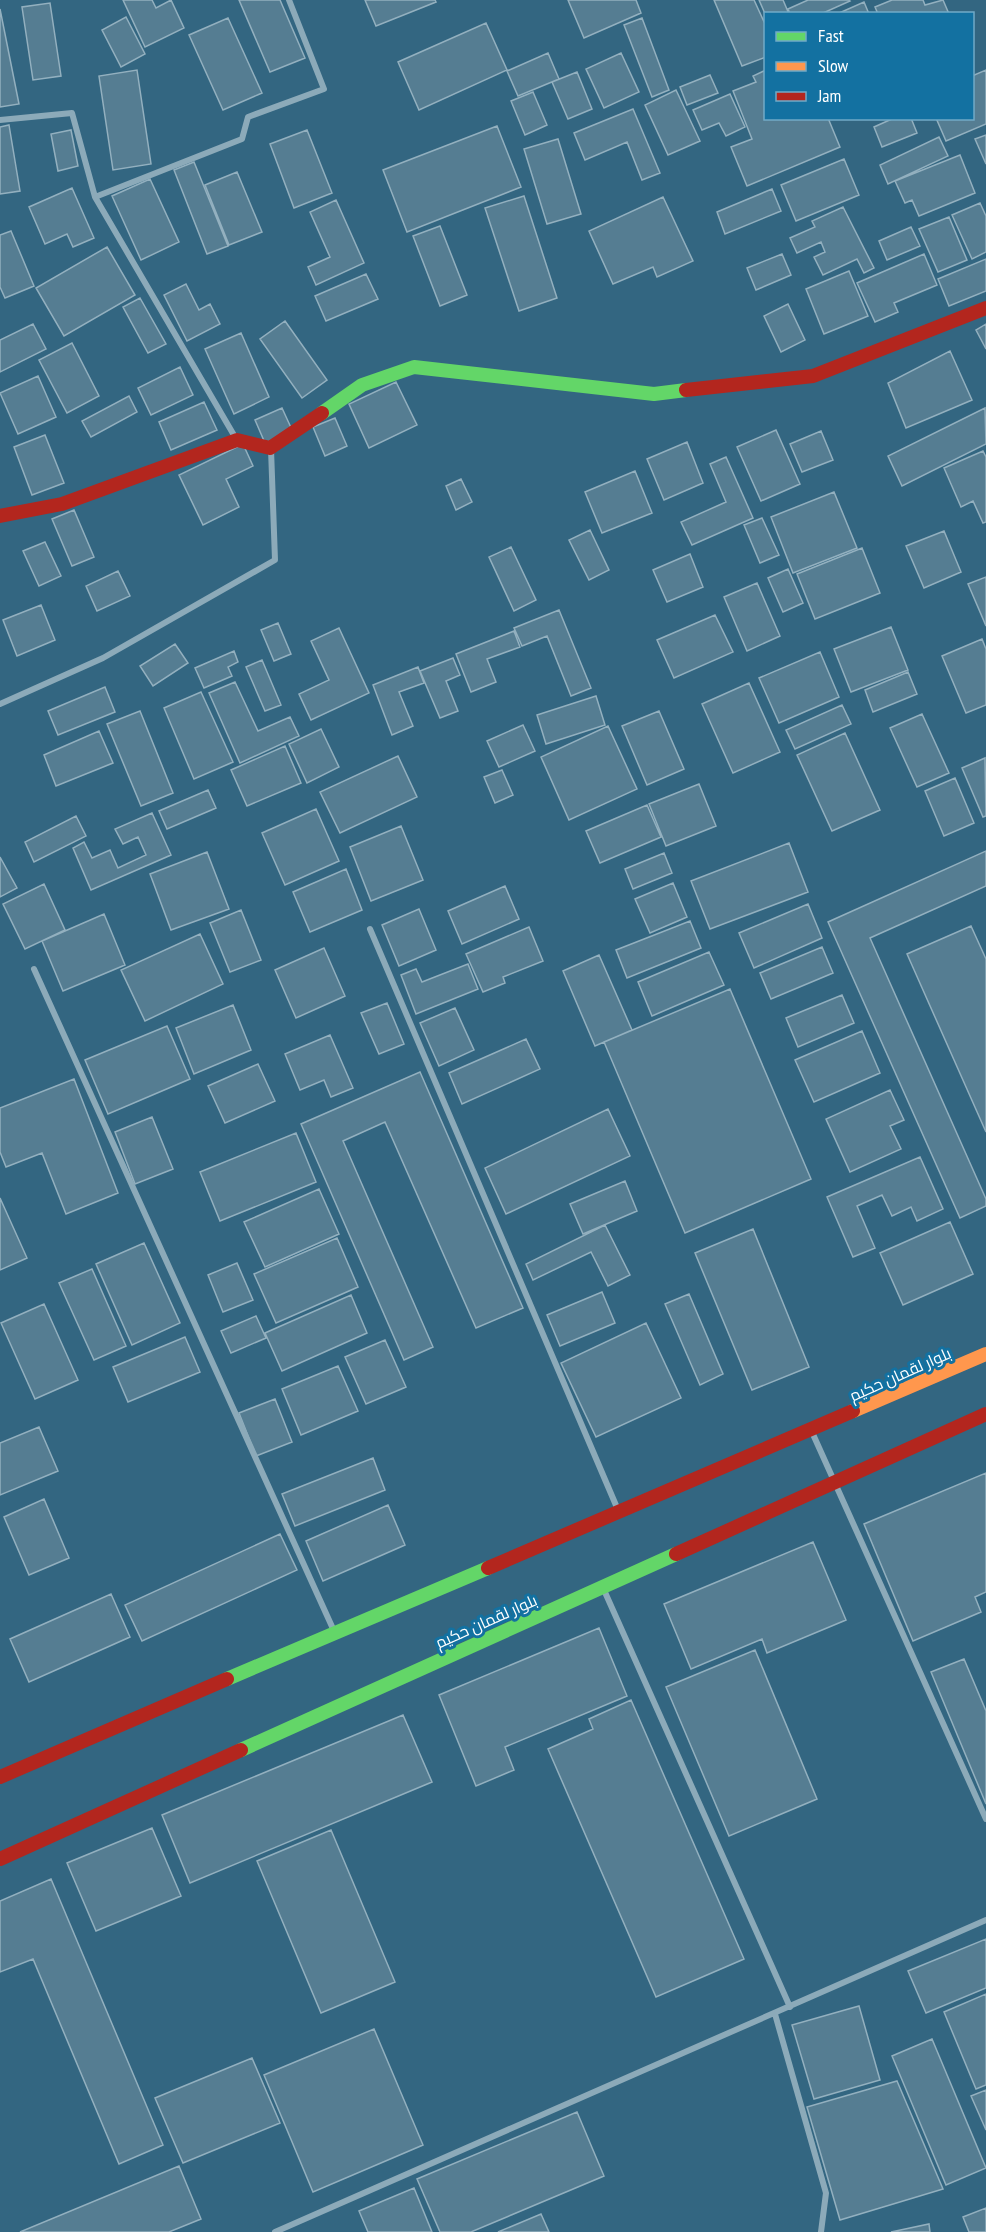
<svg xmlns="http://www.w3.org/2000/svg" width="986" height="2232" font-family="'PT Sans Narrow',Cairo,sans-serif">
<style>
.building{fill:#557d92;stroke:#93b0bf;stroke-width:1.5}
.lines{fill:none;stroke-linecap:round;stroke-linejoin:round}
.street{stroke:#8caab9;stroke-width:6}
.fast{stroke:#63d668;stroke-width:14}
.slow{stroke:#ff974d;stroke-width:14}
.jam{stroke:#b3261e;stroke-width:14}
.labels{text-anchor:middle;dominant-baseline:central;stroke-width:6;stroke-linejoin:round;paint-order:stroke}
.street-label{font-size:16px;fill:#fff;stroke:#1371a1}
</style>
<rect width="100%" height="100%" fill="#336681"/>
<path class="building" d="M123,0H152L156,8L171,0L184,28L145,47Z
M239,0H280L305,58L270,72Z
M365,0H435L436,2L376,26Z
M568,0H636L641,13L584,38Z
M714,0H754L766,26V57L742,66Z
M759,0H783L789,14H766V16Z
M808,0H849L850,1L821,14H790L788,9Z
M892,0H923L925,5L943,0L949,14H878L875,7Z
M864,2L869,14H837Z
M50,3L61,76L33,80L22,7Z
M0,9L19,104L0,107Z
M126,17L145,54L121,67L102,30Z
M228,18L262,93L223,110L189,35Z
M642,18L669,90L652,97L624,25Z
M486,23L507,70L419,110L398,62Z
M548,53L559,79L518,96L507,71Z
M621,53L639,92L604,108L586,69Z
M137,70L151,164L113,170L99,76Z
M766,70V118H828L840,147L747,186L731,147L752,139L733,91L756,82L753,76Z
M986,70V124L946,141L936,118H972V76Z
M577,72L592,109L568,119L552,82Z
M710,75L718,93L687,105L680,87Z
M676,90L700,141L668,155L645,105Z
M533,92L547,125L525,135L511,101Z
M730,94L745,127L726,136L719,123L702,130L693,110Z
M633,109L660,173L642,180L627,142L585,160L574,133Z
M894,118H911L917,133L882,147L874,127Z
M9,125L20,191L0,194V127Z
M497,126L521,187L407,232L383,170Z
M71,130L78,166L58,171L51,134Z
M307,130L332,193L294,208L270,144Z
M986,135V164L975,139Z
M939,137L948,156L888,184L880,165Z
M558,139L581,214L547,224L524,149Z
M960,155L975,193L919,216L912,200L905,203L895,181Z
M844,159L859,195L796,221L781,185Z
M194,162L228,246L207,254L174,170Z
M237,172L262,232L229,245L205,185Z
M150,179L179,242L141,260L112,196Z
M72,188L94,238L73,247L67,234L45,244L29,207Z
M772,189L781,211L725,234L717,212Z
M524,196L557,298L519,311L485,208Z
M663,197L693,261L657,277L653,267L613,284L589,231Z
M336,200L364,263L316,285L308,267L330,257L310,212Z
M980,203L986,216V252L972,259L952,215Z
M843,207L874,268L864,273L857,259L823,275L814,257L825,252L821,242L797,253L790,238L815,227L812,221Z
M949,217L967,260L938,272L919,229Z
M440,226L467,295L440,306L413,236Z
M911,227L920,246L887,260L879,241Z
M11,231L34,286L5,298L0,287V235Z
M107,247L135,295L64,336L36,288Z
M782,254L791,275L756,290L747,268Z
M924,254L937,285L894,303L898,312L875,322L857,283Z
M986,259V291L949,306L938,279Z
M849,271L868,316L824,334L806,289Z
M366,274L378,299L326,321L315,296Z
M186,284L199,310L210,304L220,324L187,341L164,295Z
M140,298L166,344L148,353L123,307Z
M788,304L805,340L781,352L764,316Z
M285,321L327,380L302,398L260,339Z
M33,324L46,349L0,372V340Z
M986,324V349L976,330Z
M241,333L269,397L234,414L205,349Z
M72,343L99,396L67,413L39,360Z
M950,351L972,400L906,428L888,383Z
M180,367L193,395L151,415L138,388Z
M38,376L56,417L18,434L0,393Z
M396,382L417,425L369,448L349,404Z
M129,396L137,412L91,437L82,421Z
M204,402L217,430L171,450L159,422Z
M282,408L293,432L265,443L255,420Z
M985,408L986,444L902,486L888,456Z
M335,418L347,446L325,456L313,427Z
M776,430L800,484L761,501L737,447Z
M821,431L833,460L802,472L790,444Z
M45,435L64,483L32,495L14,447Z
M687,442L703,483L664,500L647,459Z
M243,444L253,466L226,479L239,507L203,525L179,475Z
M983,451L986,457V522L983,523L973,501L961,507L944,468Z
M726,457L753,518L692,545L681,522L726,502L710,464Z
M635,471L652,513L602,533L585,492Z
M461,479L472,502L456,510L446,486Z
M834,492L857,548L793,573L771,517Z
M74,510L94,557L72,566L52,519Z
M762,518L779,555L760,563L744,525Z
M590,530L609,570L589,580L569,540Z
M944,531L961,572L924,588L906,546Z
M45,542L61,576L39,586L23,551Z
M511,547L536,600L514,611L489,557Z
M862,548L880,593L815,619L797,574Z
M690,554L703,587L667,602L653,570Z
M788,569L803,603L783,612L768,578Z
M118,571L130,596L97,611L86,586Z
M986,577V626L968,584Z
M757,583L780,636L747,651L724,597Z
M41,605L55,640L17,656L3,620Z
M559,610L591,688L571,696L547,636L522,646L514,628Z
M715,615L733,652L674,678L657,640Z
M278,623L291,654L274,661L261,630Z
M891,627L908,670L851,692L834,649Z
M339,628L369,693L311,720L299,694L329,680L311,641Z
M514,631L520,647L487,659L496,682L471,692L456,654Z
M982,639L986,649V705L966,713L942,656Z
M175,644L188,663L153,686L140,666Z
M234,651L238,662L228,667L232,676L204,688L195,668Z
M820,652L839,697L779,723L759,678Z
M453,658L460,675L446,681L458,711L440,718L420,671Z
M262,660L281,705L265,711L246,667Z
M418,667L424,683L399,692L413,726L392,735L373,685Z
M908,672L917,694L873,712L865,690Z
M235,682L258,731L290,717L299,736L240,763L209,693Z
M749,683L780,752L733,773L702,704Z
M105,687L115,712L58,735L48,711Z
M201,692L233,762L194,779L164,708Z
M596,696L605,725L546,744L537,715Z
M842,705L851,724L795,749L786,730Z
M140,711L173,793L141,806L107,724Z
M659,711L684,769L647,785L622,726Z
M922,714L949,773L917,787L890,728Z
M523,725L535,751L499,767L487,741Z
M608,726L637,789L569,820L541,757Z
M321,729L339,767L307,783L289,744Z
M99,731L113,763L56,786L44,755Z
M845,733L880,810L832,831L797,755Z
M285,746L301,783L247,806L231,770Z
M398,756L417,797L340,833L320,792Z
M985,758L986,816L983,817L962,768Z
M502,770L513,795L495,803L484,777Z
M955,778L974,823L944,836L925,791Z
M699,784L716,826L666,846L649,804Z
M208,790L216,808L167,829L159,811Z
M647,805L661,837L600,863L586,831Z
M316,809L339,861L285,885L262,833Z
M152,813L171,855L91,890L73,848L84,842L92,858L110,850L118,868L146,855L138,837L123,844L115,829Z
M76,816L86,836L34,862L25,842Z
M401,826L423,880L371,901L350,847Z
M789,843L808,892L710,929L691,881Z
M986,851V886L870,938L986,1199V1206L960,1218L828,922Z
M207,852L229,909L171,930L150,874Z
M664,853L672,873L633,889L625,869Z
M0,857L17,888L0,897Z
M346,869L362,910L310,932L293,892Z
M673,883L687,917L650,933L635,899Z
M44,884L65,930L25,949L3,904Z
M505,886L519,919L462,944L448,911Z
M808,904L822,938L754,968L739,933Z
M419,909L436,950L399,966L382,925Z
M241,910L261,960L230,972L210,923Z
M104,914L125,965L63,991L42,941Z
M690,921L701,948L627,978L616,950Z
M971,926L986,959V1132L907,954Z
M529,927L543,961L503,977L505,983L483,992L466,954Z
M200,934L223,984L145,1021L121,970Z
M822,947L833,973L771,999L760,973Z
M324,948L345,996L296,1018L275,970Z
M709,952L724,985L652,1016L638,982Z
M599,955L632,1030L595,1046L563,971Z
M468,964L478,989L416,1014L401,975L416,969L422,982Z
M730,989L811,1179L685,1233L604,1042Z
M842,995L854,1023L798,1047L786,1018Z
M387,1003L404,1044L379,1054L361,1013Z
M233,1005L251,1050L194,1074L176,1028Z
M455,1008L474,1050L439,1066L420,1023Z
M167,1026L190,1079L108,1114L85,1060Z
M862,1031L880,1073L814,1102L795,1060Z
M330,1035L353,1088L331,1097L324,1080L300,1090L285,1054Z
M526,1039L540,1069L462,1104L449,1073Z
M258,1064L275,1101L225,1123L208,1086Z
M420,1072L523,1308L476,1328L385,1122L343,1141L433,1347L404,1360L301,1124Z
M74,1079L118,1193L66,1214L42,1153L6,1167L0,1152V1108Z
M890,1090L904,1120L890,1126L901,1149L850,1172L826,1119Z
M608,1109L630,1156L506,1214L485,1168Z
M152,1117L173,1169L135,1184L115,1132Z
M296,1133L316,1182L220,1221L200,1172Z
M920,1157L943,1209L917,1221L911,1207L892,1216L882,1195L857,1206L875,1248L853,1257L827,1197Z
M625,1181L637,1211L583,1234L570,1204Z
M319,1189L339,1234L265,1267L244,1222Z
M0,1198L27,1258L0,1270Z
M950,1222L973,1274L903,1305L880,1253Z
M605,1225L630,1275L608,1286L591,1252L533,1280L526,1264Z
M753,1229L809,1367L752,1390L695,1253Z
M337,1238L358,1287L276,1323L254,1274Z
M144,1243L180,1323L132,1345L96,1264Z
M237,1263L253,1300L223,1312L208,1275Z
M92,1269L126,1346L94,1360L59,1283Z
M602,1292L615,1323L560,1346L547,1315Z
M689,1294L723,1374L700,1385L665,1304Z
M351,1295L367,1333L282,1371L265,1333Z
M44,1304L78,1380L35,1399L1,1323Z
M256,1316L266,1338L231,1353L221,1331Z
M646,1323L681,1398L596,1437L561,1363Z
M185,1337L200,1372L128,1402L113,1367Z
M385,1340L406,1387L366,1404L345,1357Z
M338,1366L358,1411L301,1435L282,1389Z
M275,1399L292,1442L256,1456L239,1413Z
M39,1427L58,1471L0,1495V1443Z
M373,1458L385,1490L295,1526L282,1494Z
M986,1473V1592L975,1597L981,1612L913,1641L864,1524Z
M44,1499L69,1558L29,1575L4,1517Z
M388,1505L405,1545L323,1581L306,1541Z
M280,1534L297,1570L142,1641L125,1605Z
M813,1542L846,1620L767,1653L762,1639L691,1669L664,1604Z
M111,1594L130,1637L29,1682L10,1639Z
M599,1628L627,1696L505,1747L514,1770L476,1786L439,1695Z
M755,1650L817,1799L729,1836L666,1687Z
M964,1659L986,1711V1804L931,1672Z
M631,1700L744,1959L656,1997L548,1749L593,1729L589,1719Z
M403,1715L432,1782L190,1883L162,1815Z
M152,1828L181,1896L96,1931L67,1863Z
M331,1830L395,1982L321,2013L257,1861Z
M51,1879L163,2145L119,2164L33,1959L0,1972V1901Z
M986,1939V1988L926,2013L908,1971Z
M986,1994V2085L976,2089L944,2012Z
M859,2006L880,2080L814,2099L792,2025Z
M374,2029L423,2145L313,2192L264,2075Z
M932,2039L986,2168L946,2185L892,2056Z
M252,2058L280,2123L183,2163L155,2098Z
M897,2081L943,2189L840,2220L807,2107Z
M986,2090V2130L971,2096Z
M577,2112L604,2176L471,2232H440L417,2179Z
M179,2166L201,2219L169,2232H20Z
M414,2188L432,2232H368L359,2211Z
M986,2208V2232H969L963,2217Z
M541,2214L549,2232H498Z
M929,2224L930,2232H891Z"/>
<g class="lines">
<path class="street" d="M0,120L72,113L95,197L235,437
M95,197L242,139L248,117L324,89L289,0
M0,704L103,658L275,560L271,449
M370,929L618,1510
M34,969L334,1631
M812,1432L986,1819
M604,1590L790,2007
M775,2014L826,2193L821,2232
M275,2232L986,1920"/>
<path class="fast" d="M322,413L362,385L414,367L654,394L686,390
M227,1679L488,1568
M241,1750L676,1554"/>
<path class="slow" d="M853,1411L986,1354"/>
<path class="jam" d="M686,390L813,376L986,308
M0,516L62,504L237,440L270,448L322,413
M676,1554L986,1414
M488,1568L853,1411
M0,1777L227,1679
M0,1859L241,1750"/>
</g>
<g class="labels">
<g class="street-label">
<text transform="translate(900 1374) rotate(-24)">بلوار لقمان حکیم</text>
<text transform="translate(486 1621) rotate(-24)">بلوار لقمان حکیم</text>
</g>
</g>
<rect x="764" y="12" width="210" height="108" fill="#1371a1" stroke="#71aac7" stroke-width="1.5"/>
<rect x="776" y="32" width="30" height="9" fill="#63d668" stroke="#71aac7" stroke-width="1.5"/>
<text x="818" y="42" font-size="18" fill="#ffffff">Fast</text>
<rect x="776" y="62" width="30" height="9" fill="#ff974d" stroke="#71aac7" stroke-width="1.5"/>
<text x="818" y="72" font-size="18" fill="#ffffff">Slow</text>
<rect x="776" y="92" width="30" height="9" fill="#b3261e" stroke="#71aac7" stroke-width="1.5"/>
<text x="818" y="102" font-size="18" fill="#ffffff">Jam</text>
</svg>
